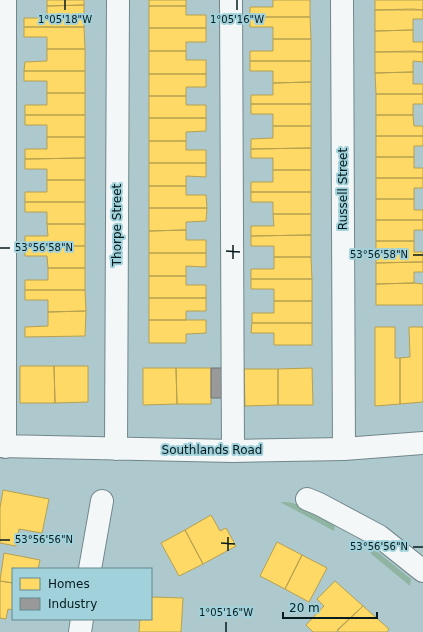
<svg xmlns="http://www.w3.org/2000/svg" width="423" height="632" font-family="'DejaVu Sans',sans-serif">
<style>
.green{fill:#8fb5a2}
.homes{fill:#ffd966;stroke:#b5a050}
.industry{fill:#999;stroke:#6d7374}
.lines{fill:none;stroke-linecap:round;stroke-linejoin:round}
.minor-casing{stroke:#72878b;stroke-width:24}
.minor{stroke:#f3f7f8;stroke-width:22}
.ticks{fill:none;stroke:#071b1e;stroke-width:1.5}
.labels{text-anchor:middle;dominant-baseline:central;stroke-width:4;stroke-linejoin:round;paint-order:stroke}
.street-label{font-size:12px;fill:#071b1e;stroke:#a1d2db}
.ticks-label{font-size:10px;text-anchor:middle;fill:#071b1e;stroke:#a1d2db;stroke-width:4;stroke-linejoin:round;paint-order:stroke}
</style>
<rect width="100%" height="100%" fill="#aec9ce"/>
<path class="green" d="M280,502C301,501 317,514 335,524L334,531Z
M375,550L411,579L410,586L370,553Z"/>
<path class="homes" d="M47,0H84V5L47,6Z
M149,0H186V6H149Z
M273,0H310V17H250V7H273Z
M375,0H423V10H375Z
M84,5V27H24V18H47V6Z
M149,6H186V15H206V28H149Z
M413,9L423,10V19H413V30L375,31V10Z
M250,17H310L311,39H273V27H250Z
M24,27H84L85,49H47V37H24Z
M149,28H206V42H186V51H149Z
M413,30V42H423V52H375V31Z
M273,39H311V61H250V51H273Z
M47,49H85V71H24L25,62L47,61Z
M149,51H186V60H206V74H149Z
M413,51L423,52V62L413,61V72L375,73V52Z
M250,61H311V82L273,83V71H250Z
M24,71H85V93H47V81H24Z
M413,72V84H423V94H376L375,73Z
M149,74H206V87H186V96H149Z
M311,82V104H251V95H273V83Z
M47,93H85V115H25V105H47Z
M376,94H423V104H413V115H376Z
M149,96H186V105H206V118H149Z
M251,104H311V126H273V114H251Z
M25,115H85V137H47V125H25Z
M376,115H413L414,126H423V136H376Z
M149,118H206V131L186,132V141H149Z
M273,126H311V148L251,149V139L273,138Z
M376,136H423V146H414V157H376Z
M47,137H85V158L25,159V149H47Z
M149,141H186V150H206V163H149Z
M311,148V170H273V158H251V149Z
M376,157H414V168H423V178H376Z
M85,158V180H47V169H25V159Z
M149,163H206V177L186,176V186H149Z
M273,170H311V192H251V182H273Z
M376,178H423V188H414V199H376Z
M47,180H85V202H25V192H47Z
M149,186H186V195H206L207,208H149Z
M251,192H311V214H273V202H251Z
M376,199H414V210H423V220H376Z
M25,202H85V224H47V212H25Z
M149,208H207L206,221L186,222V230L149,231Z
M273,214H311V235L251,236V226H274Z
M376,220H423V230H414V241H376Z
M47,224H85V246H25V236H48Z
M186,230V240H206V253H149V231Z
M311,235V257H274V246H251V236Z
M376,241H414V252H423V262L376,263Z
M25,246H85V268H48L47,256H25Z
M149,253H206V267L186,266V276H149Z
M274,257H311L312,279H251V269H274Z
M414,262H423V272H414V283L376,284V263Z
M48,268H85V290H25V280H48Z
M149,276H186V285H206V298H149Z
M251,279H312V301H274V289H251Z
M414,283L423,284V305H376V284Z
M25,290H85L86,311L48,312V300H25Z
M149,298H206V311H186V320H149Z
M274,301H312V323H252V313H274Z
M86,311L85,336L25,337V327L48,326V312Z
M149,320H206V333L186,334V343H149Z
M252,323H312V345H274V333H251Z
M375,327H395V358H400V404L375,406Z
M409,327H423V402L400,404V358L410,357Z
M20,366H54L55,403H20Z
M54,366H88V402L55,403Z
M143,368H176L177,404L143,405Z
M176,368H211V404H177Z
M312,368L313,405H278V369Z
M244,369H278V405L245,406Z
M3,490L49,499L42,533L19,529L16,546L0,543V508Z
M211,515L220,531L226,528L236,546L203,564L185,530Z
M185,530L203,564L179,576L161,543Z
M277,542L302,555L285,589L260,576Z
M4,553L40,560L38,569H13V583L0,581Z
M302,555L327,568L309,602L285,589Z
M0,581L13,583V610L8,609L6,619L0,618Z
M335,581L363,606L336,632H313L306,625L324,606L317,599Z
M151,597L183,598L181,632H139L140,619H151Z
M363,606L389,629L387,632H339L337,630Z"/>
<path class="industry" d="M211,368H223V398H211Z"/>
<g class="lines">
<g class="minor-casing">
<path id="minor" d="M5,0V447
M231,0L233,451
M342,0L344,449
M0,446L233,451L344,449L423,443
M116,449L118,0
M307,499L319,504L379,536L423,571
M90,569L102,501
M80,632L82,619"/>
</g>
<use href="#minor" class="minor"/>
</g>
<path class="ticks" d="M65,10V0M237,10V0M0,248H10M226,251L240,252M413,255H423M233,259V245M0,540H10M221,543L235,544M413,547H423M228,551V537M226,632V622"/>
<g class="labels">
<g class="street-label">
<text transform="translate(343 189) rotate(-90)">Russell Street</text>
<text transform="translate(117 225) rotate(-90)">Thorpe Street</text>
<text x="212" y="450">Southlands Road</text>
</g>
</g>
<g class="ticks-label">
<text x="65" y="23">1°05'18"W</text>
<text x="237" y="23">1°05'16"W</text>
<text x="44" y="251">53°56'58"N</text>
<text x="379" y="258">53°56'58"N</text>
<text x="44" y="543">53°56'56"N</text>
<text x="379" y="550">53°56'56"N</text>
<text x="226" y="616">1°05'16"W</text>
</g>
<rect x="12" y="568" width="140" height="52" fill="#a1d2db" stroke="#63898f"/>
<rect x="20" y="578" width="20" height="12" fill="#ffd966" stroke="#63898f"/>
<text x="48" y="588" font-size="12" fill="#071b1e">Homes</text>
<rect x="20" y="598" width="20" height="12" fill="#999999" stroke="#63898f"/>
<text x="48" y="608" font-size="12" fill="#071b1e">Industry</text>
<path d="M283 612v6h94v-6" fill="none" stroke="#071b1e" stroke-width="2"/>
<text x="289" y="612" font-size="12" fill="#071b1e" stroke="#a1d2db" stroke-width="3" paint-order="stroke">20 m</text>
</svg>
